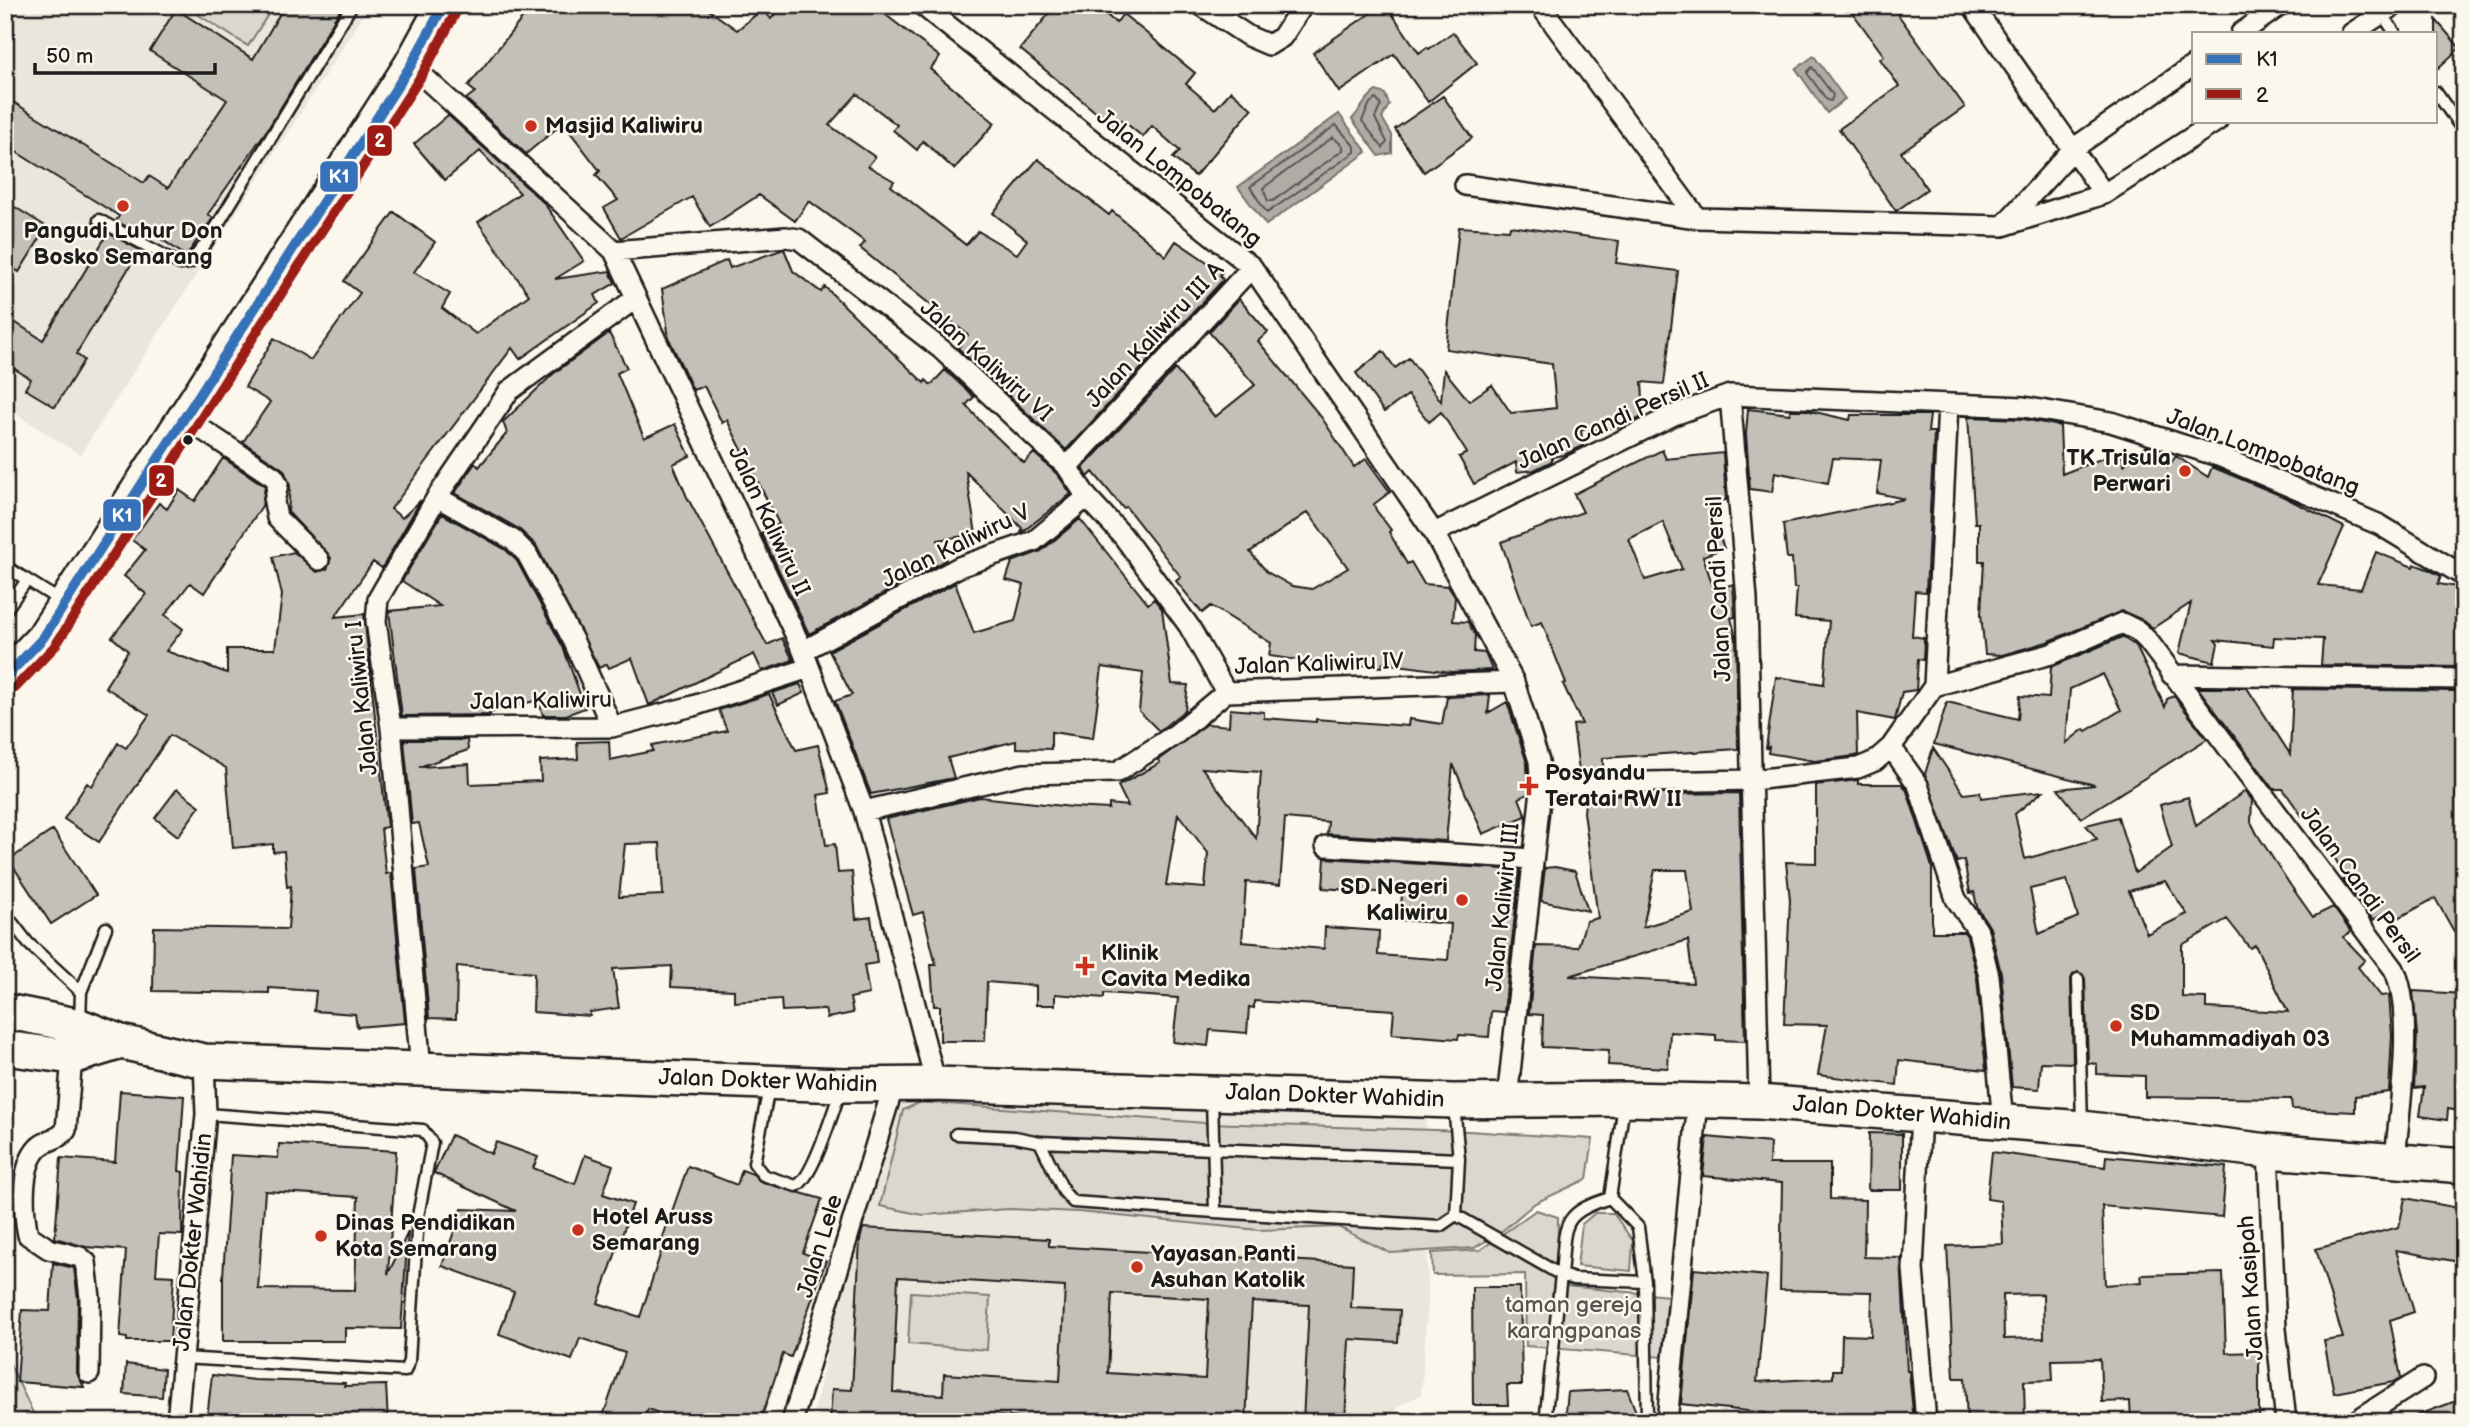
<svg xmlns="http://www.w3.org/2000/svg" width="2469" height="1427" font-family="'Balsamiq Sans',sans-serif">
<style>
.built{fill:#eae6dc}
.green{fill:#dad7ce;stroke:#7b7a75;stroke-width:2}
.water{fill:#afaca5;stroke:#74726e;stroke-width:2}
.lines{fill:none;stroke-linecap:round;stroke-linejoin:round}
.shore{stroke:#575653;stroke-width:2}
.building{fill:#c3c0b8;stroke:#1c1c1c;stroke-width:2;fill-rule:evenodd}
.service-casing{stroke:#1c1c1c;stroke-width:15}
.minor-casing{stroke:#1c1c1c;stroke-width:24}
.trunk-casing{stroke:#1c1c1c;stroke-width:38}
.service{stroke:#fbf7ec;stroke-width:10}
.minor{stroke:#fbf7ec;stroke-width:19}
.trunk{stroke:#fbf7ec;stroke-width:33}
.bus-1-casing{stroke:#fbf7ec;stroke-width:16}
.bus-2-casing{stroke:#fbf7ec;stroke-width:16}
.bus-1{stroke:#3671b9;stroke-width:10}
.bus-2{stroke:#9c1a13;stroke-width:10}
.poi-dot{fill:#c8321e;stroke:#fbf7ec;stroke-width:2.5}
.bus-dot{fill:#1c1c1c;stroke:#fbf7ec;stroke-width:2.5}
.labels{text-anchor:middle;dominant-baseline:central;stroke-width:5;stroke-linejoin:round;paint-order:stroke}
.poi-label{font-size:23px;font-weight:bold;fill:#1c1c1c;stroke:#fbf7ec;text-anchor:start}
.street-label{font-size:23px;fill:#1c1c1c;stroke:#fbf7ec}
.park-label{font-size:23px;fill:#555451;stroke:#fbf7ec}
.line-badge{stroke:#fbf7ec;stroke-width:2.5}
.badge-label{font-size:19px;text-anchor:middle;font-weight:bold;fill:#fff}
</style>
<rect width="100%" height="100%" fill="#fbf7ec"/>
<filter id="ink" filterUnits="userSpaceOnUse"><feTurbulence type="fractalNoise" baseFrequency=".0143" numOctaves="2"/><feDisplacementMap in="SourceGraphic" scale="14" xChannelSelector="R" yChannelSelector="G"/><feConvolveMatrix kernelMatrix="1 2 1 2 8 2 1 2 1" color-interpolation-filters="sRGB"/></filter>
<g filter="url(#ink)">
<path class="built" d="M5,5H370L80,455L5,407Z
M894,1092L1426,1114L1428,1302L1421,1395L1398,1406L1395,1422H812L853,1231Z"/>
<path class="green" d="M203,5H274L248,46L197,14Z
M921,1102L1206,1123L1468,1131L1593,1139L1587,1179L1535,1203L1501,1232L1474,1248L1390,1253L1338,1227L1259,1230L1079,1212L1009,1209L923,1215L880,1206L903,1110Z
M1536,1210L1558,1217L1557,1285L1668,1296L1662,1357L1526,1346L1525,1274L1433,1275L1432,1253L1480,1250Z
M1595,1213H1613L1633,1241L1631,1271L1577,1266L1582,1224Z
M911,1292L990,1297L987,1350L908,1344Z
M5,1354L33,1413L51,1422H5Z"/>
<path class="water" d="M1814,56L1845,99L1827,113L1796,69Z
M1376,91L1385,94L1389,105L1382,118L1392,135V153L1379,156L1352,119C1362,109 1364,99 1376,91Z
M1339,114L1367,152L1266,225L1238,187Z"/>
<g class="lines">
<path class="shore" d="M1812,67L1833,95L1831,101L1827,100L1807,73Z
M1376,99L1381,105L1375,118L1387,142L1383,148L1362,121L1370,103Z
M1336,125L1355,147V152L1267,213L1250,187Z
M1333,137L1343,146V150L1273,201H1268L1263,188Z"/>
</g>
<path class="building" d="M285,5H343L269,127L208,214L213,218L186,256L151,232L147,238L116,221L119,216L5,145V97L144,183L149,176L168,188L227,100L150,51L176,9L253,59Z
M533,5H702L737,30L763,9L771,19L783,5H873L940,57L930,69L995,123L954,169L923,141L917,150L893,130L897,125L857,94L829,125L875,157L868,166L894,181L891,186L966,245L978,231L1017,254L1027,240L993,213L1038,159L1109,215L1112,211L1166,256L1176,241L1222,272L1220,275L1223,280L1066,450L958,348L968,335L860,248L865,242L809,201L795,221L759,195L710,227L692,197L621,238L604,208L618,200L596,175L600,171L563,123L526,154L466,99L475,92L468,86Z
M1056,5H1095L1116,23L1123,14L1195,73L1186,84L1215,109L1231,91L1252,109L1195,176L1173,158L1180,151L1152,126L1143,137L1122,120L1115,128L1020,49Z
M1382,5H1386L1419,53L1427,47L1429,49L1453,32L1477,63L1428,102L1394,54L1339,92L1313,53Z
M1847,5H1891L1965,107L1901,152L1927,189L1896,211L1839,129L1899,86L1880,59L1884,56Z
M2436,20L2460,48L2436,70Z
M1443,96L1472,138L1424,172L1395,129Z
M448,115L544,203L584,261L555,279L610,271L615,283L595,295L599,303L520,359L512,348L391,509L402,518L421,500L382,568L373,562L335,617L364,614L387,827L381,828L386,874L391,873L405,1023L357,1027L355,1014L314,1011L316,991L269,988V993L153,991L154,927L288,929L291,886L287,887L284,851L273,852V844L233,848L226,768L170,735L99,842L64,819L87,783L92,786L118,743L126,748L149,715L105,687L128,651L112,637L146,594L124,576L145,550L132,540L159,503L167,509L179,490L195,501L223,458L265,486L262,506L204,593L190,583L165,615L183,629L166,651L227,673V649H275L282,595L273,557L294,552L317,572L327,569L331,558L288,512L290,486L284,470L243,442L270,402L245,387L274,338L311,360L360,293L344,281L394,212L435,242L414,272L450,294L442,308L476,334L529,295L478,222L520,193L480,151L445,180L414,144Z
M5,201L47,227L19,272L5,263Z
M1510,226L1619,241L1616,263L1678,271L1664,384L1642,382L1644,416L1622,427L1581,430L1583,446L1564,455L1552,457V461L1534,470L1517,472L1516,462L1474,484L1459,457L1467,453L1441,412L1429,422L1408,395L1384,412L1356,373L1383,351L1395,368L1409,358L1441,401L1444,370L1469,401L1492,385L1511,413L1556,408L1552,364L1446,349L1459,227L1509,230Z
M108,233L140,250L76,354L84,360L55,407L25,389L31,379L5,363V316L43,340Z
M784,249L793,271L821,292L825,287L924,383L926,380L931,385L945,370L974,397L966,405L982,423L1024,463L1034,453L1058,475L1071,494L1021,533L1022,528L966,472L976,534L938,540L946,560L809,634L761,533L779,524L727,420L722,423L704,386L693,390L669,339L662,289L727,260L730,268Z
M1239,299L1268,332L1258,341L1322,418L1354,467L1366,459L1390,492L1374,504L1376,510L1391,530L1389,532L1407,564L1411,562L1424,584L1448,586L1455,597L1453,621L1468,622L1475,635L1474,652L1485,653L1492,670L1451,672L1383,663L1382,667L1347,664V671H1321V663L1269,656L1271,643L1211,606L1202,613L1176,581L1181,577L1126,507L1123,508L1093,472L1088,477L1083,468L1175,369L1215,417L1255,385L1209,332ZM1308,512L1348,568L1312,589L1292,586L1267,572L1250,552Z
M609,333L627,368L617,373L644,438L675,424L690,456L673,464L687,497L767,645L782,638L793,660L762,671L754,654L649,705L632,658L609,668L607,664L599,668L536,545L519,529L455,493L475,463L479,467L507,433L503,422L553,374Z
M1748,409L1790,414V410H1806L1850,420L1851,415H1930L1928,432H1934L1926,592L1915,591L1912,636L1924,638L1923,660L1918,659L1916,690L1902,692L1895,720L1857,713L1858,755L1855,756L1815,761L1768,753L1769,747L1766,748L1776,677L1824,684L1829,621L1795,618L1797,588H1794L1792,558H1787L1783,524L1905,499L1877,493L1881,460L1833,458L1828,483L1775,472L1772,492L1750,489L1746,434Z
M1968,417L2023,419L2060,426L2062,474L2121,451L2124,465L2147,446L2154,449L2168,467L2176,456L2208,477L2212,467L2282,496L2344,527L2318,585L2361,589L2376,552L2413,567L2414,564L2430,570L2441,576L2438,584L2464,588V644L2460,667L2321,665L2323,639L2274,637L2273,646L2215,640L2218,644L2214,662L2179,653L2191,603L2153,628L2143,620L2122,611L2047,642L2002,655L1985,654L1981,614L1984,561H1979V523H1975Z
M1662,450L1666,459L1723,453L1726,500L1706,502L1724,548L1703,556L1714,590L1733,584L1735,617L1731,618L1736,638L1738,749L1603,758V771H1579L1573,725L1582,724L1563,684L1566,683L1542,622L1531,626L1501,542L1583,512L1574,494ZM1663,522L1682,569L1645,580L1629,539Z
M442,514L506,550L517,561L563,647L585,708L566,715H543L538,700L489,713L490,715L402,716L389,611L440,606L402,581Z
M1080,519L1148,604L1154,599L1162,609L1172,684L1188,685L1185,710L1159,731L1139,711L1143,673L1102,667L1093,738L1051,732V749L1016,748V741L948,758L954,778L871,794L835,701L852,695L829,651L955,583L974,633L1015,621L1024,585L1006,580L1012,562L1041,551Z
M2122,637L2136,646L2165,707L2167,699L2174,696L2207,739L2081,818L2058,789L2095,785L1934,744L1947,702L2018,719L2020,696L2049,698L2051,667ZM2103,674L2121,710L2086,731L2084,729L2066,743L2070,689Z
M800,684L804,693L778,705L772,693Z
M2198,688H2247L2290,754L2293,689L2456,691L2464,705V949L2435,898L2395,920L2390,911L2373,920L2343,880L2346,878L2309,812L2302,816L2283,789H2274Z
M769,694L796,750L818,745L830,793L818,795L826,845L835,844L838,873L852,872L856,919L871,917L877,963L864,965L869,994L850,998L853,1013L827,1018L825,1009L782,1011L781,999L734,1002V990L671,987L672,966L613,969L619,1008L590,1012V1016L533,1012L534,973L457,966L456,1019L429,1018L416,869L429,867L419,823L412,824L404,740H467L468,750L419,767L469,764L470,784L541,781L540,761L578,759L577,742L609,741L610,760L653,751L652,745L727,731L719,710ZM660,843L663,895L619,897L625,844Z
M1490,695L1488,713L1507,702L1508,705L1527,763L1528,794L1519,798L1526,816L1483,834L1453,764L1446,841L1327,834L1328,822L1285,818L1280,885L1246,882L1242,942L1324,949L1325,927L1379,931L1378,955L1448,960L1451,924L1400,920L1402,894L1323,888L1325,858L1520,870L1504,1012L1491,1011L1489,1037L1459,1035L1458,1039L1392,1034L1394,1010L1254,1001V1008L1249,1007L1247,1033L1210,1030L1208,1046L1173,1042L1178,998L1104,993V998L1055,994V1005H1036V986L987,982L985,1041H940V1006H934L931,965H936L923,912L913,915L886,819L980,797L1072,807L1109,809V804L1128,806L1118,786L1160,763L1158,760L1207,724L1229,726L1230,709L1264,712V718L1316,722V719L1408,726L1409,719L1442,724L1447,697ZM1202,768L1261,772L1256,838ZM1178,814L1208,853L1205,888L1166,885Z
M1933,748L1964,794L1980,792L1981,798L2043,791L2015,814L2025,859L2097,839L2086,825L2118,817L2135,873L2172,847L2160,805L2188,797L2196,826L2245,791L2252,800L2251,822L2257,834L2291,886L2313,917L2333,907L2351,932L2343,937L2365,960L2358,967L2381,996L2389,995L2392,1035L2389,1092L2355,1096V1112L2292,1109L2291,1099L2145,1097V1076L2097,1074V1064L2088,1063L2085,979L2078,972L2071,979L2073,1063L2041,1062L2039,1089L2012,1087L2001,973L1990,928L1977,907L1974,892L1970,893L1964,860L1957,862L1925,774ZM2067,880L2078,917L2039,934L2030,889ZM2165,881L2187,914L2147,934L2129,891ZM2227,919L2250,948L2255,945L2288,1012L2206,1008V998L2182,997V945Z
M1858,780V784H1902L1907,791L1932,867V932H1964L1967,936L1977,978L1986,1070L1899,1060L1897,1085L1818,1075L1827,1025L1784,1024L1790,900L1786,862L1816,863V785Z
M177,789L200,806L178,836L155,818Z
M1739,793L1745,1041L1716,1040V1035L1670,1032L1668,1068L1608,1065L1609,1050L1542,1047L1543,1015L1529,1014L1536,946L1578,947L1586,921L1598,918L1584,812L1586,795ZM1655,870H1687L1693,912L1643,927ZM1688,940L1693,983L1569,976Z
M53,830L96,895L51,924L9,860Z
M1555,867L1575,871L1588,911L1541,901L1545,868Z
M2413,991L2464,994V1112L2448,1109L2447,1120L2420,1116L2424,1087L2414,1088L2417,1035Z
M120,1091L184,1096L179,1171L183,1172L182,1235L159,1234L156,1275L174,1276L170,1341H127V1338L120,1337L126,1250L86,1247L55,1238L61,1158L115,1162Z
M1869,1133L1902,1134V1190H1868Z
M451,1135L491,1154L496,1142L538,1157L533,1168L575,1184L585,1155L613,1165L603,1194L633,1204L598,1303L640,1317L662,1249L659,1248L688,1166L737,1185L742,1170L753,1174L761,1182L822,1199L803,1253L826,1261L791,1357L783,1354L760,1422H682L648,1409L643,1422H601L625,1353L580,1338L572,1360L499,1334L514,1292L442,1266L462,1209L516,1211L434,1173Z
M1707,1137L1770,1143L1769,1164H1830V1199L1865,1200L1864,1257L1901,1258L1907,1371H1909L1914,1422H1767L1766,1413L1681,1404L1694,1269L1767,1276L1757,1382L1833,1378V1370H1841L1842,1335L1871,1336L1872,1292L1780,1290L1782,1183L1703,1176Z
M279,1144L396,1151L388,1274L408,1232L401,1329L345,1328V1341H223V1276L231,1155L278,1158ZM265,1191L358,1197L355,1290L258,1289Z
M1992,1152L2105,1167L2106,1156L2226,1167L2222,1217L2102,1206L2105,1285L2142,1282L2141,1275L2223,1273L2226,1353L2259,1352V1422H2131L2130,1401L2102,1402L2100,1359L2052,1360L2053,1380L2024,1381L2025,1422H1967L1965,1378H1954L1947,1246L2003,1244L2001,1201L1987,1199ZM2043,1294L2044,1338L2004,1339L2003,1295Z
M2405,1198L2464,1209V1263L2396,1250L2414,1312L2390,1320L2401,1378L2393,1382L2334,1393L2324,1341L2343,1338L2316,1249L2399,1227Z
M863,1228L1049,1239V1246L1353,1264L1351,1308L1400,1310L1398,1342L1349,1339L1345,1422H1303L1309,1305L1252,1302L1246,1422H1058L977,1414V1422H830L832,1389L852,1390L860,1240ZM898,1277L1065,1287L1060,1381L944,1374L943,1395L893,1392ZM1112,1293L1209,1299L1205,1379L1108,1373Z
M53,1263L74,1268L78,1299L77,1373L84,1387L17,1382L22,1310L50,1311Z
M1472,1287H1520L1522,1385H1507L1508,1405H1473Z
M126,1364L164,1369L162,1397L124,1394Z
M212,1375L254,1380L345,1383L344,1386L386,1385L388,1422H240L207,1418Z
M1627,1389L1640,1422H1565L1568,1392Z
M2464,1398V1422H2405V1420Z"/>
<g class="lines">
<g class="service-casing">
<path id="service" d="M2382,14L2395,33
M2436,92L2464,132
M99,220L180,264L190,263L207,242L352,5
M5,566L62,602
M5,611L27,580
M5,913L28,943L81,992
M2078,979L2082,1124
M80,1022L81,992L106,928
M769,1088L754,1163L763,1175L796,1186C813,1179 833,1111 840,1092
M1212,1097L1215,1212L1440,1226L1456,1215L1459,1159L1454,1105
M956,1134L1015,1137L1040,1142L1064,1192L1073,1202L1215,1212
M1040,1142L1459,1159
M1610,1198L1638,1227L1645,1282L1574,1279L1561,1275C1566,1227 1558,1214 1610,1198Z
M1610,1198L1624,1105
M1456,1215L1561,1275L1545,1422
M1645,1282L1647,1421
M182,1358L405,1371L409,1361L418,1216L432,1143L423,1130L206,1114"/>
</g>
<g class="minor-casing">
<path id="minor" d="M922,5L1252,267L1434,533L1514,682L1539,761L1541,790L1507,1100
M1201,5L1248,36L1269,45L1282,37L1303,5
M1540,5L1697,218
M1972,5L2104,194
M2241,33L2281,5
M2352,33L2395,5
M411,65L614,251L803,651L864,811L936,1084
M1465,185L1697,218L2003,226L2104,194L2217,121
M2004,225L2074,148L2194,65
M614,251L786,237L799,239L941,349L1067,467L1087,497L1123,536L1189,626L1226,692
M1730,395L1747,599L1759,1102
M183,417L274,477L278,484L274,502L277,518L319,560
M1067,467L1252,267
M437,497L513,540L527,554L574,642L612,727
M1434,533L1674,415L1730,395L2024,407L2111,422L2221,457L2380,525L2464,576
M803,651L959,567L1034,541L1087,497
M2172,675L2464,679
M1934,686L2051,654L2122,623L2138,631L2148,641L2394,969C2415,1012 2399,1111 2395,1160
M391,728L612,727L693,706L809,668
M1891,747L1918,785L1956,899L1978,931L1989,976L2003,1122
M1541,784L1753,780L1858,768L1875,761L1891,747L1934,686L1948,405
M864,811L1024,774L1117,772L1176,734L1226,692L1514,682
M1326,846L1533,859
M72,1057L66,1130C59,1140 47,1139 38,1148C20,1167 23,1211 28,1235L49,1249L80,1257L86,1262L90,1298L89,1373
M421,1069L391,728L376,621L378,599L437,497L509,391L636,298
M1921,1115L1913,1269L1926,1422
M2268,1151L2276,1329L2286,1422
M177,1422L206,1114L204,1061
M792,1422L894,1084
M1667,1422L1698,1101
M2354,1422L2423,1378"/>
</g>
<g class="trunk-casing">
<path id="trunk" d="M5,678L43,638L65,604L411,65L444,5
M5,1011L80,1026L121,1042L204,1061L843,1085L936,1084L1453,1101L1625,1099L1759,1102L2082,1128L2268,1151L2464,1166
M5,1048L72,1057L121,1042"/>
</g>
<use href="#service" class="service"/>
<use href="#minor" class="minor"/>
<use href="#trunk" class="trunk"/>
<g class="bus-1-casing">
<path id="bus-1" d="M5,678L43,638L411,65L444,5"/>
</g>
<g class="bus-2-casing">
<path id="bus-2" d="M15,688L55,646L423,73L456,12"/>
</g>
<use href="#bus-1" class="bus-1"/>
<use href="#bus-2" class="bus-2"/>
</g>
</g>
<g class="poi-dot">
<circle cx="531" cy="126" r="7"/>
<circle cx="123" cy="206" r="7"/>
<circle cx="2185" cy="471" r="7"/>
<path d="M1525.5 775.5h7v7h7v7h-7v7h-7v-7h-7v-7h7z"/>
<circle cx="1462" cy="900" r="7"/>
<path d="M1081.5 955.5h7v7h7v7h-7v7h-7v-7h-7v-7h7z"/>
<circle cx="2116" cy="1026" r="7"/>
<circle cx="578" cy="1230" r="7"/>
<circle cx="321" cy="1236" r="7"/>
<circle cx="1137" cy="1267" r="7"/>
</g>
<circle class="bus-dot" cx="188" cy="440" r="6"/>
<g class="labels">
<g class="poi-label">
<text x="545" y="126">Masjid Kaliwiru</text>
<text x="123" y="231" text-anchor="middle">Pangudi Luhur Don<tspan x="123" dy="26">Bosko Semarang</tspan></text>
<text x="2171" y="458" text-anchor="end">TK Trisula<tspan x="2171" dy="26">Perwari</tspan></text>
<text x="1545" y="773">Posyandu<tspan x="1545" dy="26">Teratai RW II</tspan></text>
<text x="1448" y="887" text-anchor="end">SD Negeri<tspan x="1448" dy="26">Kaliwiru</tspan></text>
<text x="1101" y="953">Klinik<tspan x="1101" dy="26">Cavita Medika</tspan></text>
<text x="2130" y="1013">SD<tspan x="2130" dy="26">Muhammadiyah 03</tspan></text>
<text x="592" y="1217">Hotel Aruss<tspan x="592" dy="26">Semarang</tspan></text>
<text x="335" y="1223">Dinas Pendidikan<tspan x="335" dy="26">Kota Semarang</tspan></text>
<text x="1151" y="1254">Yayasan Panti<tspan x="1151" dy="26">Asuhan Katolik</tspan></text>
</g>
<g class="street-label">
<text transform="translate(1179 178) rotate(39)">Jalan Lompobatang</text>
<text transform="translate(1155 335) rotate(-47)">Jalan Kaliwiru III A</text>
<text transform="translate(986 361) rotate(42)">Jalan Kaliwiru VI</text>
<text transform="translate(1613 421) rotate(-24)">Jalan Candi Persil II</text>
<text transform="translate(2263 452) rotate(21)">Jalan Lompobatang</text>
<text transform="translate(769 521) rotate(65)">Jalan Kaliwiru II</text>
<text transform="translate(956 546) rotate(-26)">Jalan Kaliwiru V</text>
<text transform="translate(1719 589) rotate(-93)">Jalan Candi Persil</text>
<text transform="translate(1319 664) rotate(-2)">Jalan Kaliwiru IV</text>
<text transform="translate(362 698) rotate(-96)">Jalan Kaliwiru I</text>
<text transform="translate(541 701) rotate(-1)">Jalan Kaliwiru</text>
<text transform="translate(2360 885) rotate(54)">Jalan Candi Persil</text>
<text transform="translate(1503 907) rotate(-84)">Jalan Kaliwiru III</text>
<text transform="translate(768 1081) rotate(2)">Jalan Dokter Wahidin</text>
<text transform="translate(1335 1096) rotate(2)">Jalan Dokter Wahidin</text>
<text transform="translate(1902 1113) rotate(5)">Jalan Dokter Wahidin</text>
<text transform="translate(193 1242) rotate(-84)">Jalan Dokter Wahidin</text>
<text transform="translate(820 1246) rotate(-73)">Jalan Lele</text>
<text transform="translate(2251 1288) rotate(-94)">Jalan Kasipah</text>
</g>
<g class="park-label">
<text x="1574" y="1305">taman gereja<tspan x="1574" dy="26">karangpanas</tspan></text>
</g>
</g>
<g class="line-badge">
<rect x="366" y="124" width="27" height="33" rx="7" fill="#9c1a13"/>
<rect x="319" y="160" width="40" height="33" rx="7" fill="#3671b9"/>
<rect x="148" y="464" width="27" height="33" rx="7" fill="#9c1a13"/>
<rect x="102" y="498" width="40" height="34" rx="7" fill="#3671b9"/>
</g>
<g class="badge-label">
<text x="380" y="147">2</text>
<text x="339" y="183">K1</text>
<text x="161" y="487">2</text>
<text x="122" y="522">K1</text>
</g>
<rect width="2469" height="1427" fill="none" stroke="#fbf7ec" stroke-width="28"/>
<rect x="14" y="14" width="2441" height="1399" fill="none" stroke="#1c1c1c" stroke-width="2.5" filter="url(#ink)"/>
<rect x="2192" y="32" width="245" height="91" fill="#fbf7ec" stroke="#a29f99" stroke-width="2"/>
<rect x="2206" y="54" width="35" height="10" fill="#3671b9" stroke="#a29f99" stroke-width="2"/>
<text x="2256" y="66" font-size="21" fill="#1c1c1c">K1</text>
<rect x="2206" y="89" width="35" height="10" fill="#9c1a13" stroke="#a29f99" stroke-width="2"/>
<text x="2256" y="102" font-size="21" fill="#1c1c1c">2</text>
<path d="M35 63v10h180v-10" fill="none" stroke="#1c1c1c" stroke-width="3.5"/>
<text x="46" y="63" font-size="21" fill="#1c1c1c" stroke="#fbf7ec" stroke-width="5" paint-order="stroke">50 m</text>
</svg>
